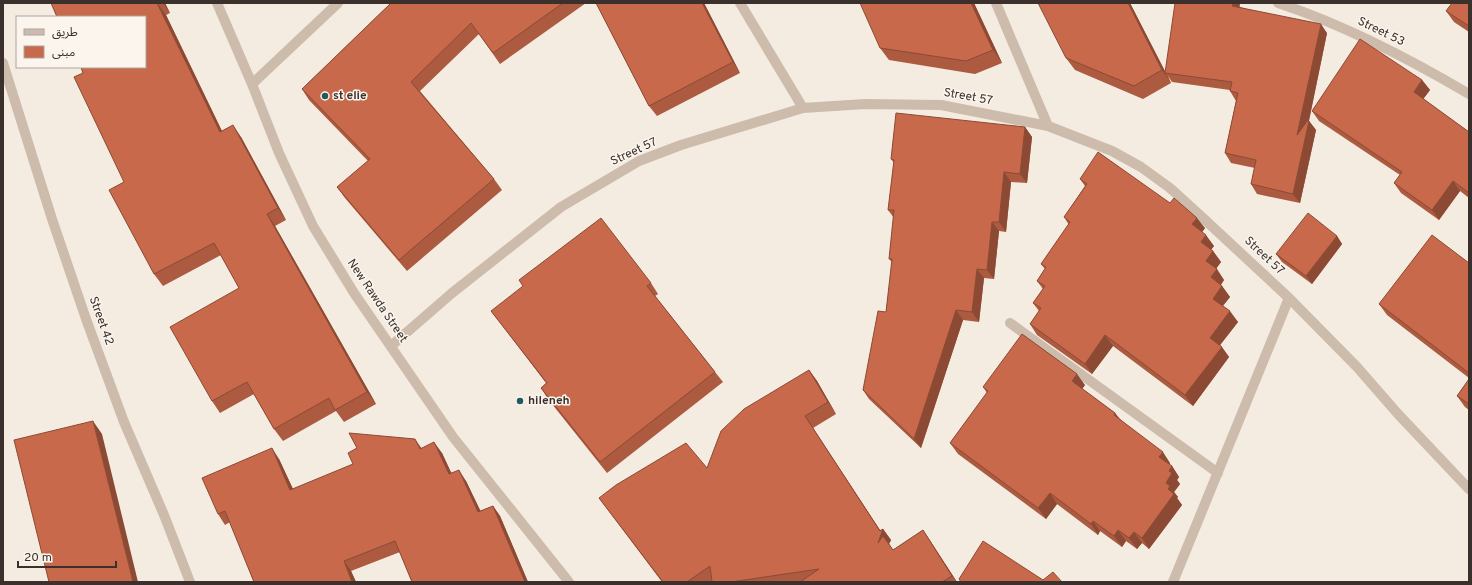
<svg xmlns="http://www.w3.org/2000/svg" width="1472" height="585" font-family="Overpass,'Noto Sans Arabic',sans-serif">
<style>
.lines{fill:none;stroke-linecap:round;stroke-linejoin:round}
.minor{stroke:#cdbbac;stroke-width:10}
.wall{fill:#ac5a40}
.shaded-wall{fill:#8c4a34}
.building{fill:#c8694b;stroke:#8c4a34}
.poi-dot{fill:#1f5a5e;stroke:#fbf5ee;stroke-width:1.5}
.labels{text-anchor:middle;dominant-baseline:central;stroke-width:3;stroke-linejoin:round;paint-order:stroke}
.street-label{font-size:12px;fill:#3b302b;stroke:#fbf5ee}
.poi-label{font-size:12px;font-weight:bold;fill:#3b302b;stroke:#fbf5ee;text-anchor:start}
</style>
<rect width="100%" height="100%" fill="#f4ebe1"/>
<g class="lines">
<path class="minor" d="M217,3L252,84L279,153L313,226L354,293L453,437L569,582
M740,3L803,108
M996,3L1048,126
M1278,3C1345,25 1408,58 1469,94
M3,63L52,219L86,319L124,422L164,515L190,582
M252,84L338,3
M1010,323L1218,473
M391,346L452,293L561,207L639,161L681,145L803,108L865,104L941,105L1048,126L1112,151L1141,167L1170,188L1203,218L1289,298L1357,367L1398,414L1469,489
M1173,582L1289,298"/>
</g>
<path class="wall" d="M51,3H165L170,13L166,15L222,131L241,137L286,220L275,226L376,404L344,422L336,411L283,441L274,429L254,394L220,413L212,401L239,288L221,255L163,286L154,274L124,182L83,73Z
M391,3H586L500,64L479,34L420,91L494,179L502,190L407,271L345,198L337,187L368,161L309,100L302,89Z
M596,3H704L740,73L657,116L649,106Z
M974,3L1002,63L975,74L889,60L880,48Z
M1130,3L1165,72L1240,7L1327,33L1309,121L1316,130L1300,203L1257,194L1251,184L1255,168L1231,163L1225,153L1236,101L1230,91V90L1172,82L1168,76L1171,83L1143,99L1075,70L1066,58Z
M1469,3V32L1454,22L1446,11Z
M1422,80L1430,90L1423,99L1469,132V198L1460,191L1439,220L1401,193L1394,183L1400,175L1319,121L1312,111Z
M1025,127L1032,137L1027,183L1011,182L1006,232L999,231L994,279L984,278L979,322L963,320L921,448L869,399L863,390L886,312L892,262L889,259L894,218L888,210L894,163L891,159Z
M1080,179L1205,228L1202,232L1214,246L1211,250L1213,251L1221,262L1216,269L1224,280L1221,285L1222,286L1230,297L1223,306L1238,322L1220,345L1229,357L1193,406L1113,346L1092,374L1037,335L1030,324L1039,311L1033,303L1043,289L1037,281L1045,269L1041,264L1069,225L1064,217L1085,186Z
M1337,236L1342,244L1312,284L1282,262L1276,254Z
M1469,263V378L1387,315L1379,304Z
M651,283L658,294L655,296L715,372L723,382L607,473L548,399L541,388L546,383L491,311Z
M809,370L817,381L836,414L813,428L880,530L883,529L891,540L889,544L893,550L923,530L957,582H662L599,498L707,468Z
M1469,379V410L1465,407L1457,396Z
M1085,385L1082,389L1115,413L1120,419L1170,463L1169,465L1172,466L1179,477L1177,480L1180,484L1174,492L1178,497L1177,498L1182,505L1149,549L1142,543L1137,549L1126,541L1122,547L1100,531L1098,535L1057,504L1046,519L958,454L950,443L987,393L983,387Z
M422,448L442,453L451,473L466,481L480,511L493,506L500,516L528,582H412L400,552L351,571L356,582H254L230,522L225,525L218,514L279,459L293,489Z"/>
<path class="shaded-wall" d="M157,3L166,15L228,144L220,132Z
M163,3H165L170,13Z
M702,3H704L740,73L733,62Z
M971,3H974L1002,63L993,50Z
M1128,3H1130L1166,73H1165L1171,83L1162,70Z
M1233,3H1240L1239,15L1232,6Z
M1321,24L1327,33L1304,144L1297,135Z
M1422,80L1430,90L1421,102L1414,92Z
M1309,121L1316,130L1300,203L1293,194Z
M233,125L241,137L286,220L278,208Z
M1025,127L1032,137L1027,183L1020,174Z
M1004,172L1011,182L1006,232L999,222Z
M1453,181L1460,191L1439,220L1432,210Z
M267,214L275,226L376,404L367,392Z
M1197,218L1205,228L1200,235L1192,224Z
M992,222L999,231L994,279L987,270Z
M1206,235L1214,246L1208,253L1201,242Z
M1337,236L1342,244L1312,284L1306,276Z
M1213,251L1221,262L1213,272L1206,261Z
M977,269L984,278L979,322L972,312Z
M1217,269L1224,280L1218,288L1211,277Z
M1222,286L1230,297L1220,309L1213,299Z
M956,310L963,320L921,448L914,439Z
M1230,311L1238,322L1217,349L1210,338Z
M1105,335L1113,346L1092,374L1085,364Z
M1222,347L1229,357L1193,406L1185,395Z
M809,370L817,381L836,414L828,402Z
M1077,374L1085,385L1080,392L1072,381Z
M1115,413L1123,424L1114,415Z
M805,416L881,532L883,529L891,540L889,544L901,562L878,543Z
M93,421L102,434L138,582H133Z
M415,439L422,449H420Z
M434,442L442,453L457,485L449,474Z
M272,448L279,459L298,500L290,490Z
M1163,452L1170,463L1167,468L1159,457Z
M1172,466L1179,477L1177,480L1180,484L1174,492L1178,497L1177,498L1182,505L1149,549L1142,538L1168,489L1166,483L1169,471Z
M459,470L466,481L486,522L478,512Z
M1050,493L1057,504L1046,519L1038,508Z
M493,506L500,516L528,582H525Z
M1093,521L1100,531L1098,535L1091,524Z
M923,530L931,542L957,582L952,576Z
M1118,530L1126,541L1122,547L1114,536Z
M1134,532L1142,543L1137,549L1129,538Z
M344,561L351,571L356,582H352Z"/>
<path class="building" d="M51,3H157L220,132L233,125L278,208L267,214L367,392L335,410L329,398L274,429L247,382L212,401L170,327L239,288L214,243L154,274L109,190L124,182L74,77L83,73L81,67H145V17H57Z
M391,3H563L493,53L471,23L411,82L494,179L399,260L337,187L370,159L302,89Z
M596,3H702L733,62L649,106Z
M860,3H971L993,50L966,61L880,48Z
M1038,3H1128L1162,70L1134,86L1066,58Z
M1175,3H1233L1232,6L1321,24L1297,135L1308,120L1309,121L1293,194L1251,184L1256,160L1225,153L1238,93L1230,91L1232,82L1165,73Z
M1452,3H1469V26L1446,11Z
M1360,39L1422,80L1414,92L1469,132V193L1453,181L1432,210L1394,183L1402,172L1312,111Z
M896,113L1025,127L1020,174L1004,172L999,222H992L987,270L977,269L972,312L956,310L914,439L863,390L878,311L886,312L892,259H889L894,210H888L894,160L891,159Z
M1098,152L1170,203L1174,198L1197,218L1192,224L1206,235L1201,242L1213,251L1206,261L1217,269L1211,277L1222,286L1213,299L1230,311L1210,338L1222,347L1185,395L1105,335L1085,364L1030,324L1041,308L1033,303L1045,286L1037,281L1046,267L1041,264L1070,222L1064,217L1087,184L1080,179Z
M1308,213L1337,236L1306,276L1276,254Z
M601,218L651,283L647,286L715,372L600,462L541,388L547,383L491,311L523,286L519,280Z
M1432,235L1469,263V373L1379,304Z
M1022,334L1077,374L1072,381L1115,413L1114,415L1163,452L1159,457L1172,466L1169,471L1172,473L1166,483L1170,486L1168,489L1174,494L1142,538L1134,532L1129,538L1118,530L1114,536L1093,521L1091,524L1050,493L1038,508L950,443L988,391L983,387Z
M809,370L828,402L805,416L880,531L883,529L878,543L883,536L893,550L923,530L952,576L942,582H800L819,569L731,582H712L710,566L687,582H663L599,498L616,485L686,443L707,468L721,431L744,409Z
M1469,379V404L1457,396Z
M93,421L133,582H49L14,440Z
M349,433L415,439L420,449L434,442L449,474L459,470L478,512L493,506L525,582H412L395,541L344,561L352,582H254L225,511L218,514L202,478L272,448L290,490L353,464L348,453L357,448Z
M983,541L1043,580L1053,572L1062,582H961L959,579Z"/>
<g class="poi-dot">
<circle cx="325" cy="96" r="4"/>
<circle cx="520" cy="401" r="4"/>
</g>
<g class="labels">
<g class="street-label">
<text transform="translate(1381 32) rotate(26)">Street 53</text>
<text transform="translate(968 97) rotate(10)">Street 57</text>
<text transform="translate(634 152) rotate(-25)">Street 57</text>
<text transform="translate(1264 256) rotate(43)">Street 57</text>
<text transform="translate(377 301) rotate(56)">New Rawda Street</text>
<text transform="translate(101 321) rotate(70)">Street 42</text>
</g>
<g class="poi-label">
<text x="333" y="96">st elie</text>
<text x="528" y="401">hileneh</text>
</g>
</g>
<rect width="1472" height="585" fill="none" stroke="#3b302b" stroke-width="8"/>
<rect x="16" y="16" width="130" height="52" fill="#fbf5ee" stroke="#aea6a0"/>
<rect x="24" y="29" width="20" height="6" fill="#cdbbac" stroke="#aea6a0"/>
<text x="52" y="36" font-size="12" fill="#3b302b">طريق</text>
<rect x="24" y="46" width="20" height="12" fill="#c8694b" stroke="#aea6a0"/>
<text x="52" y="56" font-size="12" fill="#3b302b">مبنى</text>
<path d="M18 561v6h98v-6" fill="none" stroke="#3b302b" stroke-width="2"/>
<text x="24" y="561" font-size="12" fill="#3b302b" stroke="#fbf5ee" stroke-width="3" paint-order="stroke">20 m</text>
</svg>
